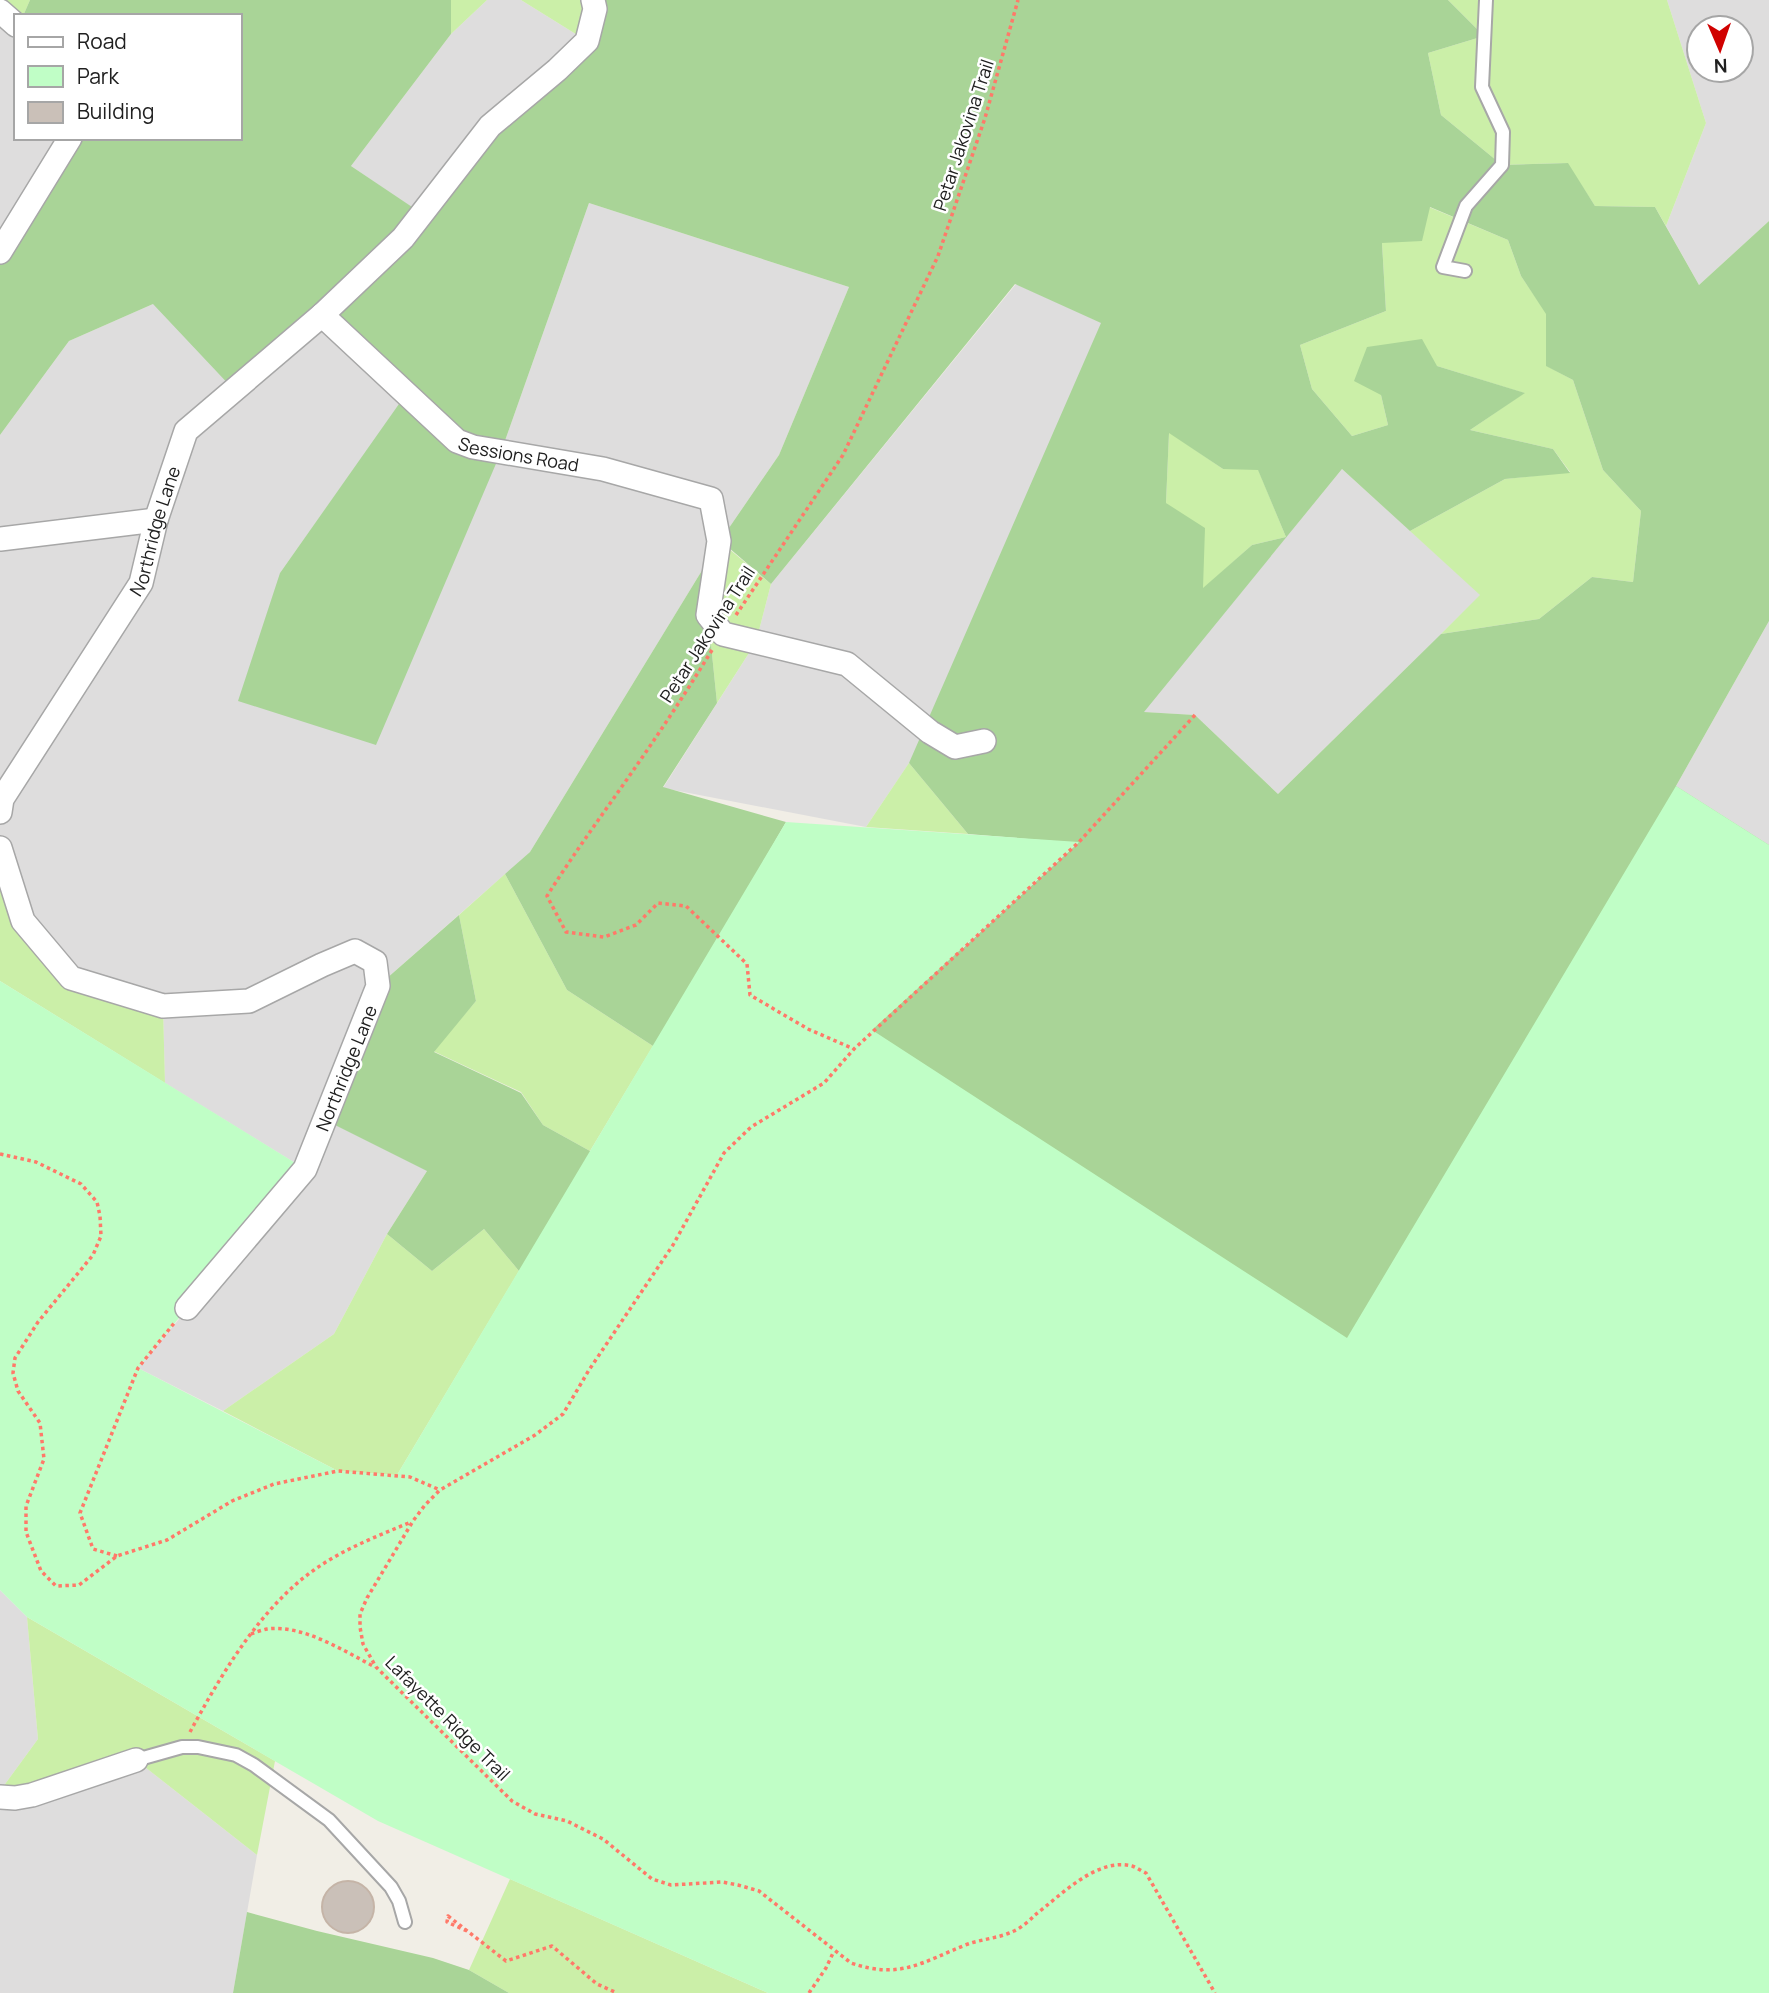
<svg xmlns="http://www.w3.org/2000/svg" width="1769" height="1993" font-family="Manrope,sans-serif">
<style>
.residential{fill:#dedddd;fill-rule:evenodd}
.grass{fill:#cbefa8}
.forest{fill:#a9d497;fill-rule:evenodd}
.park{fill:#c0fec6}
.building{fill:#cac0b8;stroke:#c5b4a7;stroke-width:2}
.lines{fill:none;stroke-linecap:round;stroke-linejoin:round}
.service-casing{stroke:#a7a7a7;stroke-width:16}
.minor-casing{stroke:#a7a7a7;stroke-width:26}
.path{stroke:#ff7969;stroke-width:3.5;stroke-dasharray:3.5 3.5;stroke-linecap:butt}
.service{stroke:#fff;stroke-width:12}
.minor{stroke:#fff;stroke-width:23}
.labels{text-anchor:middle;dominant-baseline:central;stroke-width:5;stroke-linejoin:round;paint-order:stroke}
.street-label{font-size:18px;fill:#202020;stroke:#fff}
</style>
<rect width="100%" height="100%" fill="#f1eee6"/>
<path class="residential" d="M487,0H521L587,41L421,214L351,166L451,34Z
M1667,0H1769V221L1699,285L1666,226L1706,123ZM1699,28H1741V70H1699Z
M0,11L16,25V138H70L0,252Z
M589,203L849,287L779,455L720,541L530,852L378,986L427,1171L387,1234L334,1334L223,1411L138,1368L305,1169L165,1083L163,1006L71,978L0,872V435L69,341L153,304L322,315L407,394L280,573L501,452Z
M1016,284L1102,323L930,732L866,827L663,788L756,642L771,584Z
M1342,469L1481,595L1278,794L1195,715L1143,712Z
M1769,621V845L1676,786Z
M0,1590L27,1617L38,1739L0,1791Z
M136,1760L257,1855L233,1993H0V1797Z"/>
<path class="grass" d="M0,0H30L23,16H16Z
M451,0H487L451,34Z
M521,0H593L587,41Z
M1448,0H1667L1706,123L1666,226L1655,207L1595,206L1567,163L1502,165L1441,115L1428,53L1484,36Z
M1429,207L1508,240L1521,276L1547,314V366L1573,380L1603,470L1641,511L1633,582L1592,577L1539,619L1441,634L1480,595L1410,531L1505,479L1570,472L1553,449L1470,430L1524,393L1437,366L1381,395L1388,425L1352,436L1312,389L1300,345L1386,311L1382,243Z
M1169,432L1223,469H1258L1286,537L1252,545L1203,589L1166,503Z
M722,543L771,584L756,642L717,703L708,615Z
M909,763L968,834L866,827Z
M0,872L23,921L71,978L163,1006L165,1083L0,981Z
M505,874L567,990L653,1046L590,1151L543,1125L521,1092L433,1051L476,1001L459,915Z
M484,1229L519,1271L397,1475L338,1471L223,1411L334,1334L387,1234L432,1271Z
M27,1617L275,1761L257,1855L136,1760L0,1791L38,1739Z
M510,1879L768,1993H509L469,1970Z"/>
<path class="forest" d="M30,0H451V34L351,166L421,213L587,41L593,0H1448L1484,36L1428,53L1441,115L1502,165L1568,163L1595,206L1655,207L1699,285L1769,221V621L1676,786L1769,845L1591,1369L519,1271L484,1229L432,1271L387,1234L427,1171L325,1120L378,986L459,915L476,1001L434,1052L521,1093L543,1125L590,1151L673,1245L677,1082L653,1046L567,990L505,874L530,852L720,541L779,455L849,287L589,203L501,452L376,745L238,701L280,573L406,394L322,315L234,390L153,304L69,341L0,435V252L70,138H240V16H23ZM1430,207L1508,240L1521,276L1546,314V366L1573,380L1603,470L1641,511L1633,582L1592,577L1539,619L1441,634L1278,794L1195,715L1144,712L1342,469L1410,531L1505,479L1570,473L1553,449L1470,430L1525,393L1437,366L1422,339L1367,347L1354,381L1381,395L1388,425L1352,436L1312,389L1300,345L1386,311L1382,243L1422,241ZM1015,284L1101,323L909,763L968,834L1078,843L961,950L877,911L744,895L786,822L663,787L717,703L708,615L721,541L771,584ZM1169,433L1223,469L1258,470L1286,537L1252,545L1203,588L1205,528L1166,503Z
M247,1912L317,1931L433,1958L469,1970L509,1993H233Z"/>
<path class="park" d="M1676,786L1769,845V1993H768L378,1821L27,1617L0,1590V981L305,1169L187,1308L138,1368L338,1471L397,1475L786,822L1079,842L872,1030L1347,1338Z"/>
<path class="building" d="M322 1907a26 26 0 1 1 52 0a26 26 0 1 1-52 0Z"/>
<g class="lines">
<g class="service-casing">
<path id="service" d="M1465,271L1443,267L1466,206L1502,165L1503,132L1482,87L1486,0
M136,1760L182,1747H198L236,1755L254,1765L329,1820L391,1887L399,1901L405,1922"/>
</g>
<g class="minor-casing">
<g id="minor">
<path d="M0,11L16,25"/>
<path d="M0,252L70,138"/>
<path id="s1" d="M322,315L457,441L473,447L603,469L711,499L719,541L708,615L723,634L847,664L930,732L955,747L984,741"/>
<path d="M0,539L156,520"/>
<path id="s2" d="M0,812L2,799L141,583L156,520L186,431L322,315L403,238L490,126L557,70L587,41L595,9L593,0"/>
<path d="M0,848L23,921L71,978L163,1006L249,1001L322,965L355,951L375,962L378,986L305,1169L187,1308"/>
<path d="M0,1797L15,1798L32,1795L136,1760"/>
</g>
</g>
<path class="path" d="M736,615L843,455L938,256L985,118L1018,0
M712,650C684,696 654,741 623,785C597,822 571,858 547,896L566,932L604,937L636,925L658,903L686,906L747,964L750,995L808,1029L854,1049
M1195,715L1079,842L854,1049L824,1083L751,1127L724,1153L673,1245L589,1370L563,1414L535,1435L440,1490L425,1505L413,1521L367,1598L360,1614V1627L363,1644L376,1667L512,1801L535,1814L567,1821L603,1839L652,1879L671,1885L722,1882L738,1885L759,1891L851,1963C901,1980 922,1962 968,1944C982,1939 1000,1938 1014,1931C1021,1928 1029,1921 1035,1915C1060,1896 1097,1857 1132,1866C1136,1867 1141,1871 1146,1873L1215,1993
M0,1154L36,1162L81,1184L97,1202L100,1216L101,1236L93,1255L38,1322L15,1358L13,1373L18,1391L40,1423L44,1459L26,1506V1532L41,1571L56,1586L79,1585L117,1556L167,1540L232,1501L274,1484L338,1471L410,1477L440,1490
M117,1556L93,1549L80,1513L138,1368L175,1322
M251,1634C256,1632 262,1630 267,1629C302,1624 344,1651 375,1667
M190,1732C221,1675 260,1608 314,1570C343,1549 378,1536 411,1522
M467,1931L447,1922L448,1916L506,1961L552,1946L597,1984L617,1993
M809,1993L826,1968L834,1951"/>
<use href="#service" class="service"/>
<use href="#minor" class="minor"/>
</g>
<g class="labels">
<g class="street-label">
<text transform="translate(963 135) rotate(-72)">Petar Jakovina Trail</text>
<text stroke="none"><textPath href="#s1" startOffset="248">Sessions Road</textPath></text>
<text stroke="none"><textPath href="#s2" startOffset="324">Northridge Lane</textPath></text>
<text transform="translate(707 634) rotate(-57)">Petar Jakovina Trail</text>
<text transform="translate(346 1068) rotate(-68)">Northridge Lane</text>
<text transform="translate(448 1718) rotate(45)">Lafayette Ridge Trail</text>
</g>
</g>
<rect x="14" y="14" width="228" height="126" fill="#ffffff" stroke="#a6a6a6" stroke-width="2"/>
<rect x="28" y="37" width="35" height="10" fill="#ffffff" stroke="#a6a6a6" stroke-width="2"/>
<text x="77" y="49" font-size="21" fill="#202020">Road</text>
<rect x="28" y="66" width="35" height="21" fill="#c0fec6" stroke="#a6a6a6" stroke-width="2"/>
<text x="77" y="84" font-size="21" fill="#202020">Park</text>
<rect x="28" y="102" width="35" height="21" fill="#cac0b8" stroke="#a6a6a6" stroke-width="2"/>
<text x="77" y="119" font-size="21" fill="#202020">Building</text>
<g transform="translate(1720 49) rotate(178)"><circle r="33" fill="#ffffff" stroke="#a6a6a6" stroke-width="2"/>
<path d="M0-5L12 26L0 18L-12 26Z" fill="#d00100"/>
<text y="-10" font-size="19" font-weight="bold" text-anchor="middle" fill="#202020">N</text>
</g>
</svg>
